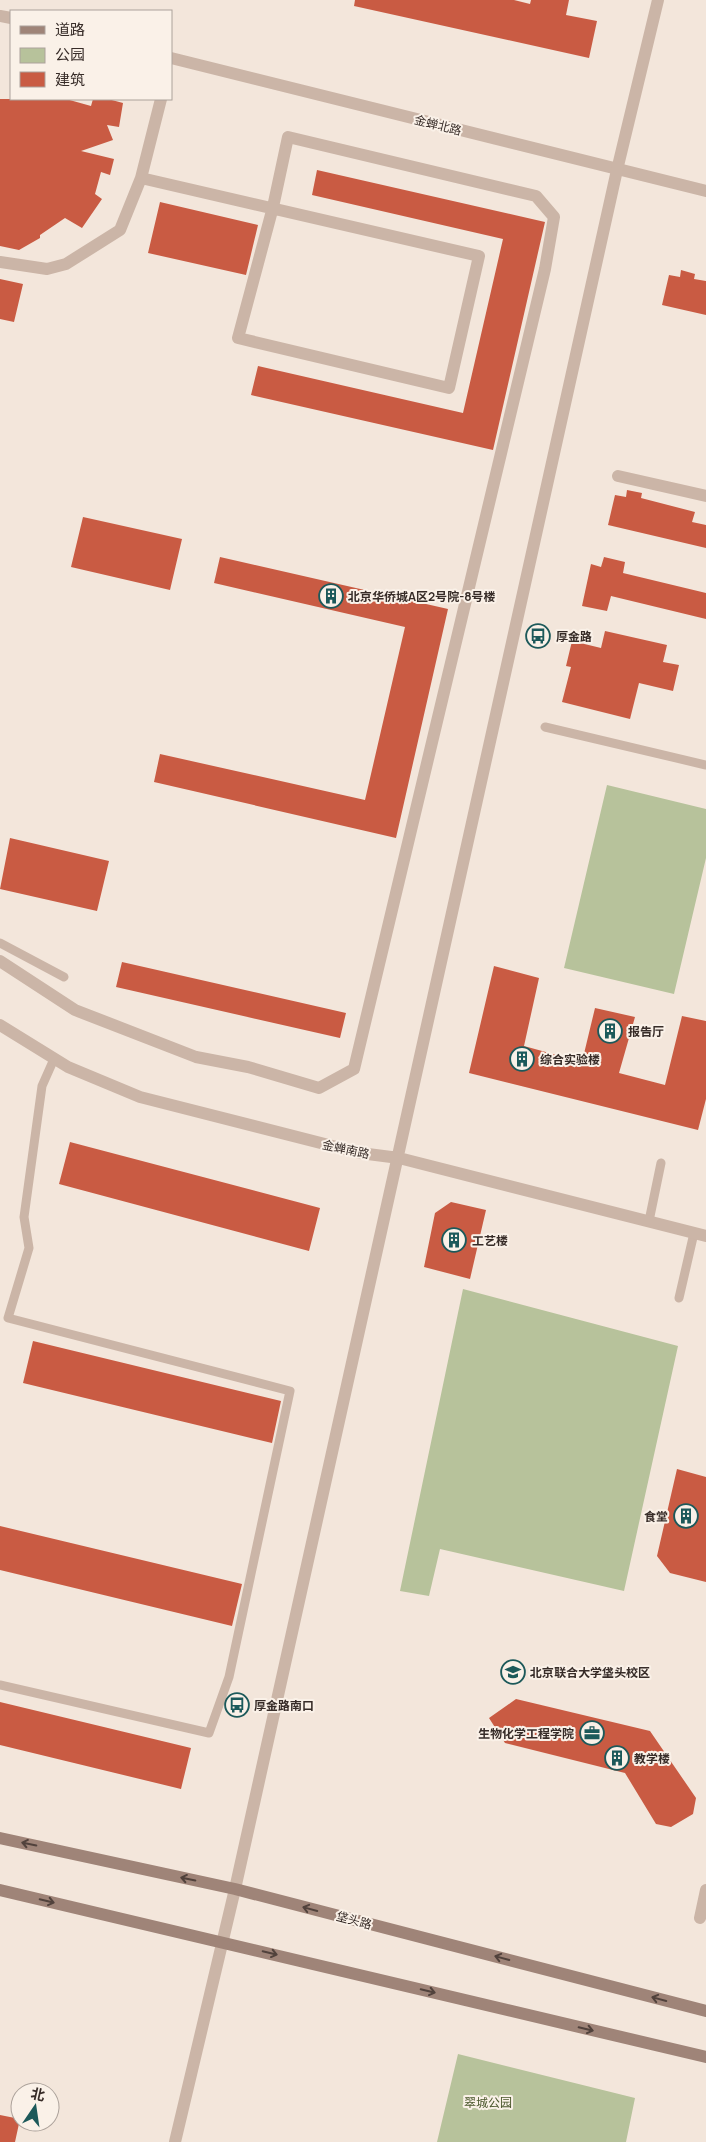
<svg xmlns="http://www.w3.org/2000/svg" width="706" height="2142" font-family="Manrope,'Noto Sans SC',sans-serif">
<style>
.green{fill:#b7c29b}
.building{fill:#c95b43}
.lines{fill:none;stroke-linecap:round;stroke-linejoin:round}
.service{stroke:#cbb5a7;stroke-width:9}
.minor{stroke:#cbb5a7;stroke-width:12}
.tertiary{stroke:#cbb5a7;stroke-width:12}
.secondary{stroke:#9f8478;stroke-width:12}
.oneway{stroke:#51423c}
.labels{text-anchor:middle;dominant-baseline:central;stroke-width:4;stroke-linejoin:round;paint-order:stroke}
.street-label{font-size:12px;fill:#372c28;stroke:#faf1e8}
.poi-label{font-size:12px;font-weight:bold;fill:#372c28;stroke:#faf1e8;text-anchor:start}
.park-label{font-size:12px;fill:#49562b;stroke:#faf1e8}
</style>
<rect width="100%" height="100%" fill="#f3e6db"/>
<path class="green" d="M607,785L706,809V858L674,994L564,968Z
M463,1289L678,1346L624,1591L440,1549L429,1596L400,1591Z
M458,2054L635,2098L626,2142H437Z"/>
<path class="building" d="M355,0H514L530,4L531,0H569L566,15L597,21L589,58L354,6Z
M0,99H66L91,106L93,99H108L123,103L119,127L107,125L113,140L81,151L114,159L110,175L101,172L95,194L102,199L82,228L65,218L40,235V238L19,250L0,246Z
M317,170L545,222L493,450L251,395L258,366L463,413L503,239L312,195Z
M160,202L258,225L246,275L148,253Z
M681,270L695,274L694,279L706,281V315L662,305L669,275L680,277Z
M0,279L23,284L14,322L0,319Z
M627,490L642,493L641,498L695,512L692,522L706,525V548L608,525L615,495L626,497Z
M83,517L182,539L170,590L71,567Z
M220,557L448,609L396,838L154,782L160,754L365,800L405,627L214,583Z
M604,557L625,562L623,573L706,593V619L611,596L607,611L582,606L591,564L601,567Z
M605,631L667,645L663,662L679,665L673,691L639,683L630,719L562,702L571,667L566,666L572,641L601,648Z
M10,838L109,861L97,911L0,889Z
M122,962L346,1013L340,1038L116,987Z
M494,966L539,978L524,1046L582,1062L595,1008L635,1017L619,1073L665,1085L682,1016L706,1021V1099L698,1130L469,1073Z
M70,1142L320,1208L309,1251L59,1184Z
M451,1202L486,1210L470,1279L424,1267L435,1213Z
M33,1341L281,1401L272,1443L23,1383Z
M677,1469L706,1477V1582L670,1573L657,1556Z
M0,1526L242,1584L232,1626L0,1570Z
M516,1699L650,1731L696,1798L693,1814L671,1827L656,1824L625,1773L505,1743L489,1718Z
M0,1702L191,1748L181,1789L0,1745Z
M0,2115L20,2119L15,2142H0Z"/>
<g class="lines">
<path class="service" d="M545,727L706,765
M0,943L64,977
M649,1221L661,1163
M679,1298L694,1233
M0,1685L209,1733L229,1677L290,1391L8,1318L29,1248L24,1217L42,1086L54,1059"/>
<path class="minor" d="M0,16L11,18
M171,58L706,191
M141,178L161,99
M0,262L47,269L66,264L120,230L141,178L479,256L449,388L238,338L273,207L288,137L536,196L554,217L545,269L354,1069L319,1088L248,1067L196,1057L75,1010L0,961
M618,476L706,496
M700,1918L706,1890"/>
<path class="tertiary" d="M0,1025L68,1067L140,1097L360,1153L399,1158L706,1236
M175,2142L235,1889L617,170L658,0"/>
<path class="secondary" d="M0,1838L235,1889L706,2011
M0,1890L706,2057"/>
</g>
<defs><path id="oneway-shaft" d="M-6 0H5M1.5-3L5.5 0L1.5 3" fill="none" stroke-width="1.6" stroke-linecap="round" stroke-linejoin="round" transform="scale(1.25)"/></defs>
<g class="oneway">
<use href="#oneway-shaft" transform="translate(29 1844) rotate(-168)"/>
<use href="#oneway-shaft" transform="translate(188 1879) rotate(-168)"/>
<use href="#oneway-shaft" transform="translate(47 1901) rotate(13)"/>
<use href="#oneway-shaft" transform="translate(310 1909) rotate(-165)"/>
<use href="#oneway-shaft" transform="translate(270 1953) rotate(13)"/>
<use href="#oneway-shaft" transform="translate(502 1958) rotate(-165)"/>
<use href="#oneway-shaft" transform="translate(428 1991) rotate(13)"/>
<use href="#oneway-shaft" transform="translate(659 1999) rotate(-165)"/>
<use href="#oneway-shaft" transform="translate(586 2029) rotate(13)"/>
</g>
<defs>
<g id="building-ring" transform="scale(1.25)"><circle r="9.5" fill="#faf1e8" stroke="#1c595a" stroke-width="1.5"/><path d="M-4-6H4V6H1V3H-1V6H-4ZM-2.5-4.3h1.7v1.8h-1.7ZM.8-4.3h1.7v1.8H.8ZM-2.5-1h1.7V.8h-1.7ZM.8-1h1.7V.8H.8Z" fill="#1c595a"/></g>
<g id="bus-ring" transform="scale(1.25)"><circle r="9.5" fill="#faf1e8" stroke="#1c595a" stroke-width="1.5"/><path d="M-5-6H5V4H4V6H2V4H-2V6H-4V4H-5ZM-3.5-4V0h7V-4ZM-3.5 1.2v1.5H-2V1.2ZM2 1.2v1.5H3.5V1.2Z" fill="#1c595a"/></g>
<g id="university-ring" transform="scale(1.25)"><circle r="9.5" fill="#faf1e8" stroke="#1c595a" stroke-width="1.5"/><path d="M0-5L7-2L0 1L-7-2ZM-4 1L0 2.5L4 1V4Q0 6-4 4Z" fill="#1c595a"/></g>
<g id="office-ring" transform="scale(1.25)"><circle r="9.5" fill="#faf1e8" stroke="#1c595a" stroke-width="1.5"/><path d="M-6-3h4V-5.5h4V-3h4V5H-6ZM-1-4.5V-3h2v-1.5ZM-6 0V1H6V0Z" fill="#1c595a"/></g>
</defs>
<g fill-rule="evenodd">
<use href="#building-ring" x="331" y="596"/>
<use href="#bus-ring" x="538" y="636"/>
<use href="#building-ring" x="610" y="1031"/>
<use href="#building-ring" x="522" y="1059"/>
<use href="#building-ring" x="454" y="1240"/>
<use href="#building-ring" x="686" y="1516"/>
<use href="#university-ring" x="513" y="1672"/>
<use href="#bus-ring" x="237" y="1705"/>
<use href="#office-ring" x="592" y="1733"/>
<use href="#building-ring" x="617" y="1758"/>
</g>
<g class="labels">
<g class="street-label">
<text transform="translate(438 125) rotate(14)">金蝉北路</text>
<text transform="translate(346 1149) rotate(12)">金蝉南路</text>
<text transform="translate(354 1920) rotate(15)">垡头路</text>
</g>
<g class="poi-label">
<text x="348" y="596">北京华侨城A区2号院-8号楼</text>
<text x="556" y="636">厚金路</text>
<text x="628" y="1031">报告厅</text>
<text x="540" y="1059">综合实验楼</text>
<text x="472" y="1240">工艺楼</text>
<text x="668" y="1516" text-anchor="end">食堂</text>
<text x="530" y="1672">北京联合大学垡头校区</text>
<text x="254" y="1705">厚金路南口</text>
<text x="574" y="1733" text-anchor="end">生物化学工程学院</text>
<text x="634" y="1758">教学楼</text>
</g>
<g class="park-label">
<text x="488" y="2102">翠城公园</text>
</g>
</g>
<rect x="10" y="10" width="162" height="90" fill="#faf1e8" stroke="#aca29b"/>
<rect x="20" y="26" width="25" height="8" fill="#9f8478" stroke="#aca29b"/>
<text x="55" y="35" font-size="15" fill="#372c28">道路</text>
<rect x="20" y="48" width="25" height="15" fill="#b7c29b" stroke="#aca29b"/>
<text x="55" y="60" font-size="15" fill="#372c28">公园</text>
<rect x="20" y="72" width="25" height="15" fill="#c95b43" stroke="#aca29b"/>
<text x="55" y="85" font-size="15" fill="#372c28">建筑</text>
<g transform="translate(35 2107) rotate(13)"><circle r="24" fill="#faf1e8" stroke="#aca29b"/>
<path d="M0-4L9 19L0 12L-9 19Z" fill="#1c595a"/>
<text y="-8" font-size="14" font-weight="bold" text-anchor="middle" fill="#372c28">北</text>
</g>
</svg>
